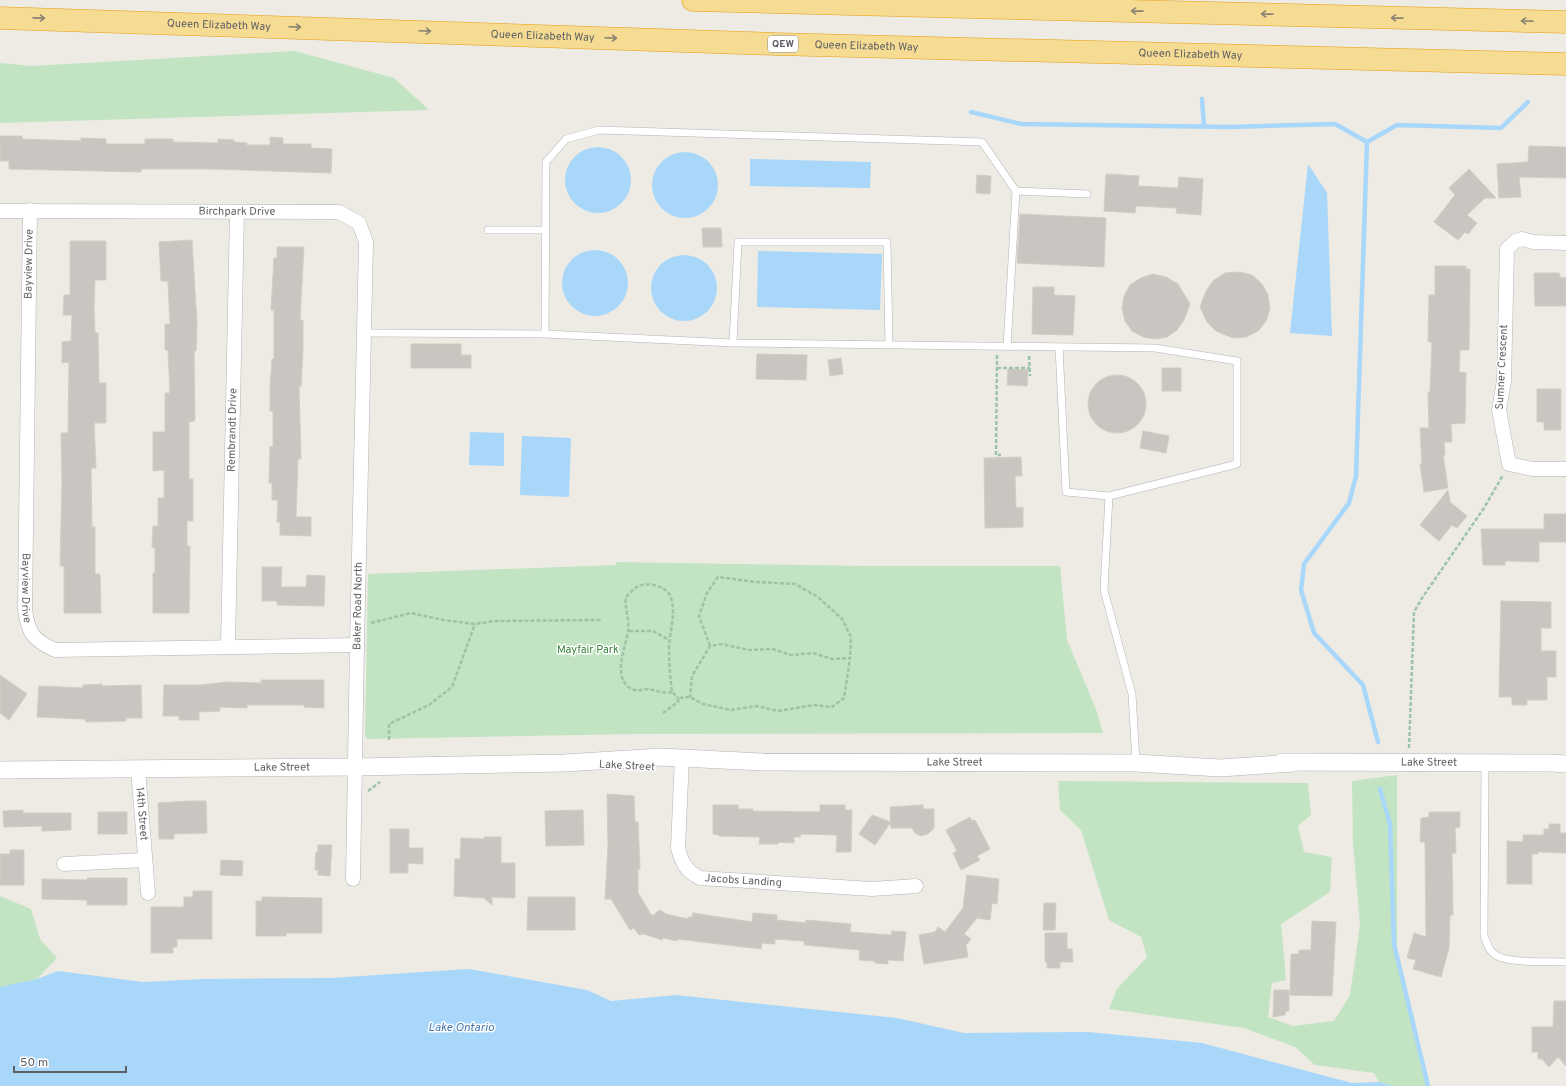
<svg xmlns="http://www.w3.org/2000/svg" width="1566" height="1086" font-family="Overpass,sans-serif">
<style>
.green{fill:#c2e4c2}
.water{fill:#a8d7fa}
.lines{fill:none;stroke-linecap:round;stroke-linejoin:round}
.stream{stroke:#a8d7fa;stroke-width:4.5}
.building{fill:#c9c6c1;stroke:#d2cdc3}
.service-casing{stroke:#b1b4b8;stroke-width:8}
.minor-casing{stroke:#b1b4b8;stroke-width:15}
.tertiary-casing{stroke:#b1b4b8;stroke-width:18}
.motorway-casing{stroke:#e49e0e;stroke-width:23}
.path{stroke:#9cc4a6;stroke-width:2.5;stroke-dasharray:4 2;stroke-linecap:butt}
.service{stroke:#fff;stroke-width:7}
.minor{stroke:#fff;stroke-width:14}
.tertiary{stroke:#fff;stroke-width:17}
.motorway{stroke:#f6db92;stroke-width:22}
.oneway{stroke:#8a8472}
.labels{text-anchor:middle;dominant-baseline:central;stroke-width:3;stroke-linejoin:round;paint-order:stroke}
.shield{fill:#fff;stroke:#8d8f92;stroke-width:1}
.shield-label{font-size:10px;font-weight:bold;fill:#5c5f64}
.street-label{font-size:11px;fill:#5c5f64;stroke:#fff}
.park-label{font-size:11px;fill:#3b843d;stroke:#fff}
.water-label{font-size:12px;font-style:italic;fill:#4578ab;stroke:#fff}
</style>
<rect width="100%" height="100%" fill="#edebe4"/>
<path class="green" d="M295,51L394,78L429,110L0,123V63L31,66Z
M616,562L862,566H1060L1067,640L1096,709L1103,733L635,734L367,739L365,735L368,574L616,565Z
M1397,775V956L1428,1086H1393L1379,1082L1374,1073L1315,1065L1295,1047L1244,1028L1109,1009L1117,989L1147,957L1141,937L1109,920L1081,830L1060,810L1058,781L1308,783L1311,815L1298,826L1304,852L1332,857L1330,892L1281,924L1286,980L1272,983L1268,1017L1293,1026L1334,1021L1350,995L1360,925L1353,843L1352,781Z
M0,896L31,909L40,939L57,958L37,979L5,988L0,987Z"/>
<path class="water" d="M565 180a33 33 0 1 1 66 0a33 33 0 1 1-66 0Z
M652 185a33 33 0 1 1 66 0a33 33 0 1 1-66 0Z
M750,159L871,162L870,188L750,186Z
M1308,164L1327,193L1332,336L1290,333Z
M562 283a33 33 0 1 1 66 0a33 33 0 1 1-66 0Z
M758,251L882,254L880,310L757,307Z
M651 288a33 33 0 1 1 66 0a33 33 0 1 1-66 0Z
M470,432L504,433V466L469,465Z
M522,436L571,438L569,497L520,495Z
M469,969L587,990L611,1001L676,995L897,1018L964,1033L1088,1032L1202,1043L1352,1083L1379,1082L1393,1086H0V987L37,979L58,971L143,982L203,979L331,978Z"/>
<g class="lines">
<path class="stream" d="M1202,99L1204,126
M971,112L1021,124L1230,127L1335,124L1367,142
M1367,142L1356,476L1349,503L1304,564L1301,590L1314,633L1363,685L1378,742
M1367,142L1397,125L1501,128L1528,102
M1380,789L1390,824L1394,944L1428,1086"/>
</g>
<path class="building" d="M0,136H22V139L81,141V138L106,139V144H145V139H173V142L218,143V139L234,140V142L247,143L246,145H270V137L283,138V144H311V148L332,149L331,173L212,169H141V172L9,169V161H0Z
M1529,146L1566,147V178L1519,177L1521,197L1499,198L1497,164L1528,162Z
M1469,169L1496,198H1485L1467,215L1477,223L1468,234L1465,232L1458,240L1434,222L1455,195L1449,188Z
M1106,174L1139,176L1138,186L1178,188L1179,177L1203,179L1201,215L1176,213L1177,208L1136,206L1135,213L1104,211Z
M977,175L991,176L990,194L976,193Z
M1020,214L1106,218L1104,267L1017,263Z
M702,228H721L722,247H703Z
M192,240L197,324L196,351H194L195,419L194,421L189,422V479H193V521H187V546H190L189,613H153V573H155V548L152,547L153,526H158V498H164V470L153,471V432H165V393H170L168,350H165V324H170L168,281H161L159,242Z
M70,241H106V280H95L94,308L95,333H98L99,383H106V423H94L96,468H91L92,527H95V574H100L101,613H64V566H60L62,481L61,433H68L69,362L62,363V342L71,341L72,315H63L64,295H70Z
M277,247H304L300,320H303V349L301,386H299L301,459H298L296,517H311V536L280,535V522H277L278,500H272V483H269L270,446L273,447V411H270V388L272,359H274V310H271L274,258H277Z
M1435,266H1466V269H1470L1469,350H1460L1459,372L1466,373L1465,423L1451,424L1452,442H1444L1445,455H1443L1448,488L1424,492L1420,464H1422L1420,428H1429L1428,392H1430L1432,342H1428L1429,295H1435Z
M1239,272L1252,275L1262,284L1268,295L1270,309L1266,321L1258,331L1246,337L1233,338L1216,331L1207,322L1200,307L1206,291L1214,280L1225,273Z
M1534,273H1559L1560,277L1566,278V306H1535Z
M1153,274L1166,277L1178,284L1190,304L1184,320L1177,330L1167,337L1155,339L1143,337L1132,331L1125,321L1122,308L1124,296L1130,285L1141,278Z
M1033,287H1054V295L1075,296L1073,335L1032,334Z
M411,344H461V355H471V368H411Z
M757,354L807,355L806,380L756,379Z
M841,358L843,374L830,376L828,360Z
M1162,368H1181V391H1162Z
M1008,369L1028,370L1027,386L1007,385Z
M1088 404a29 29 0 1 1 58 0a29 29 0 1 1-58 0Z
M1537,389H1561V430H1544V422H1537Z
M1143,431L1169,436L1166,453L1140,448Z
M1021,457L1022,476H1015L1016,508L1023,507V527L985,528L984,458Z
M1448,490L1450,502L1467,516L1457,528L1452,525L1439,541L1420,525Z
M1544,514H1566V542H1539V562L1505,561V565H1483L1481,529H1544Z
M262,567H282L281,587H306L307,575L325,576L324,606L277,605V601H262Z
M1501,601L1551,602V628H1541V651H1556V677H1547V700H1527V705H1512V697H1499Z
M0,675L27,694L9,720L0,713Z
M261,680H324V708L304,707V705H247V708L220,707V711L199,712V720H179V716H163L164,685H201L226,682L261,683Z
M102,684V686L141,685L142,718H126V721L86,722L85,719L37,717L39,686L83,688V685Z
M607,794L634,796L635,822H638L640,869H638V893L652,916L660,910L666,914L688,919V917H692L693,913L752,922L753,913L777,915V920L806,923V920L851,924L850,932L891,935L892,931L906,932L903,961L888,960V964L875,963V961L859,960L860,950L804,945V941L775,939V944L762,943L761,949L677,939V941L663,938L662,940L644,934L639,935L634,928L630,930L611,899H605L608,846Z
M189,801H206L207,833L174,834V839H159L158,803Z
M713,805H738V809H753V811L820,812V805H845V810H852L851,852H836L837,835L801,834L800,837H794V843L778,842V844H759L760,837L719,836V835L713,834Z
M923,805V809H934V828L928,834L921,836L915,833L912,828H891L890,807Z
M23,810V813H71V830L42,831V826L4,827L3,811Z
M583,810L584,845L546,846L545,811Z
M98,812H127V834H98Z
M1429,812H1460V827L1455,828L1456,853H1452L1453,915H1450L1449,948L1441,977L1413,969L1416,960L1407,958L1414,933L1426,937L1425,842H1420L1421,818L1429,817Z
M872,815L891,822L875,845L859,834Z
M970,817L972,821L975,820L990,849L977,856L980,860L961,870L953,853L957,851L946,830Z
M1549,824H1560V833H1566V853L1538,852V854H1532V884H1507V841L1523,842V835H1544V829H1549Z
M390,829H409V848H423V864L408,863V873H390Z
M484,837H501V863H515V898L492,897V905L484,898L454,896L455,859H460L461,838L484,839Z
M318,845H332L330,876L318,875V870H315L316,852H318Z
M10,850H24V885H0V854H10Z
M221,860L243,861L242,876L220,875Z
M967,875L999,879L997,904L992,903L990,920L977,918L964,934L971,939L966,945L968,957L924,964L919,935L935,932L938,927L945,932L963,908Z
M87,878H127V905H87V900L42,899V879L87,880Z
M193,891H212V939H177V947H173V953H151V907H184V897H193Z
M262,897L322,898V933H286V936H256V901H262Z
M528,897H575V930H527Z
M1044,903H1056L1055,930H1043Z
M1312,921L1336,922L1332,996L1290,995L1291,954H1299V950H1311Z
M1045,933H1067V949H1072L1073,962H1060V968H1047V962H1045Z
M1274,990H1289V1011H1286L1285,1015L1273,1017Z
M1554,1001H1566V1066L1558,1057L1549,1067L1542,1059H1538V1052H1532V1027H1553Z"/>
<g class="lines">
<g class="service-casing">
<path id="service" d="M488,230H545
M365,333L545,334L733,343L1155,348L1237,361V464L1109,496
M545,334L546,162L566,139L599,130L982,142L1016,191
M733,343L738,242H887L889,345
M1007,347L1016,191L1087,194
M1059,347L1066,492L1109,496L1104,590L1132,694L1136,763
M1485,763L1484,935C1486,942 1488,949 1494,954C1506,964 1548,961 1565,962"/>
</g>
<g class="minor-casing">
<g id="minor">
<path id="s1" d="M30,210L25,609C28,633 33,640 55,650L357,645"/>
<path id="s2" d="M0,211L339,212L359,223L366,242L357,645L353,879"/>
<path d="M1566,243L1533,242L1522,239L1516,241L1507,249L1504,381L1499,410L1509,464L1532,469H1566"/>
<path id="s3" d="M228,646L237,213"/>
<path id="s4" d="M682,757L678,848C682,863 686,871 700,878L872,889L916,886"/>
<path id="s5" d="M138,769L148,893"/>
<path d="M64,864L145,860"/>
</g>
</g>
<g class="tertiary-casing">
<g id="tertiary">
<path id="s6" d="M1282,762L1551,763L1566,764"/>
<path id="s7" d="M0,770L355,767L564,763L661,757L762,762L1136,763L1220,768L1293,763"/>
</g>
</g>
<g class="motorway-casing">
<g id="motorway">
<path d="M693,0L1566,22"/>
<path id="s8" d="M0,18L775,44L1566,64"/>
</g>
</g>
<path class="path" d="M997,355L996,455H1001
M1029,356L1030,376
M997,368H1030
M371,623L411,613L443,620L475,624L494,621L602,620
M629,631H653L669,640
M710,646L699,616L707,593L718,577L756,582L795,584L818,597L842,619L851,637L850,658
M672,692C663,694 656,690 647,689C642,689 637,692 632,689C611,679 626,647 628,631C630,620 624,608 626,597C629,594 633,589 637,587C647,581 668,586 671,598C676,612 670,631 669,646C669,662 670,677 672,692L678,698
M663,713L678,702V698L690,697L703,704L731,710L757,706L778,711L814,705L832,707L844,698L850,658L832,659L813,653L791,655L773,649L749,650L722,644L710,646L692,676L690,697
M389,740V724L429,705L452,687L475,624
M1409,748L1414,612L1422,598L1484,508L1503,475
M368,791L380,782"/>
<use href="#service" class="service"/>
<use href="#minor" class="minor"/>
<use href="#tertiary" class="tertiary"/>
<use href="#motorway" class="motorway"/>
</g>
<defs><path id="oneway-shaft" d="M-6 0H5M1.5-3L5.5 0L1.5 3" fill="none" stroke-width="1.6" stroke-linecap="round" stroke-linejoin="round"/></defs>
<g class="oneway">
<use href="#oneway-shaft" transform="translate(1137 11) rotate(-179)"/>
<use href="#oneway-shaft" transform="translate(1267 14) rotate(-179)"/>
<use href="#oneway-shaft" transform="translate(39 18) rotate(1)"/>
<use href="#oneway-shaft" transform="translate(1397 18) rotate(-179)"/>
<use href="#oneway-shaft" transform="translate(1527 21) rotate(-179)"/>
<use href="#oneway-shaft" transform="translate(295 27) rotate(2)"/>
<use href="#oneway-shaft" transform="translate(425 31) rotate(2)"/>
<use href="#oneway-shaft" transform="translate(611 38) rotate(2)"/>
</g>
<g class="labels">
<rect class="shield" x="768" y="36" width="30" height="16" rx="3"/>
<g class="shield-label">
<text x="783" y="44">QEW</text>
</g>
<g class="street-label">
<text stroke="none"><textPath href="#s8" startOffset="219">Queen Elizabeth Way</textPath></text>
<text stroke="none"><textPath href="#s8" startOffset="543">Queen Elizabeth Way</textPath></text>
<text stroke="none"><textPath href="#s8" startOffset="867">Queen Elizabeth Way</textPath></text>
<text stroke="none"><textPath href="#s8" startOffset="1191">Queen Elizabeth Way</textPath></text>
<text stroke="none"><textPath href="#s2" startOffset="237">Birchpark Drive</textPath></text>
<text transform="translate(29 264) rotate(-89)">Bayview Drive</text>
<text transform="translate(1502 367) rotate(-87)">Sumner Crescent</text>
<text stroke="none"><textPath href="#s3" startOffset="216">Rembrandt Drive</textPath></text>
<text stroke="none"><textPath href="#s1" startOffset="378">Bayview Drive</textPath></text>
<text transform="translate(358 606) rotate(-89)">Baker Road North</text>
<text stroke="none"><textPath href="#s7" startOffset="955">Lake Street</textPath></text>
<text stroke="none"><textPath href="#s6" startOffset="147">Lake Street</textPath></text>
<text transform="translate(627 766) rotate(3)">Lake Street</text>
<text stroke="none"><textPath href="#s7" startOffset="282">Lake Street</textPath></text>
<text stroke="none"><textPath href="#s5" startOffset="45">14th Street</textPath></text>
<text stroke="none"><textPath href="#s4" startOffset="173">Jacobs Landing</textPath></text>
</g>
<g class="park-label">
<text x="588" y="650">Mayfair Park</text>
</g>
<g class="water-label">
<text x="461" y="1028">Lake Ontario</text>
</g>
</g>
<path d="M14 1066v6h112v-6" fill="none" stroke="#5c5f64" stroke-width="2"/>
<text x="20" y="1066" font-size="12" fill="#5c5f64" stroke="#ffffff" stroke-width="3" paint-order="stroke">50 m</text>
</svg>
